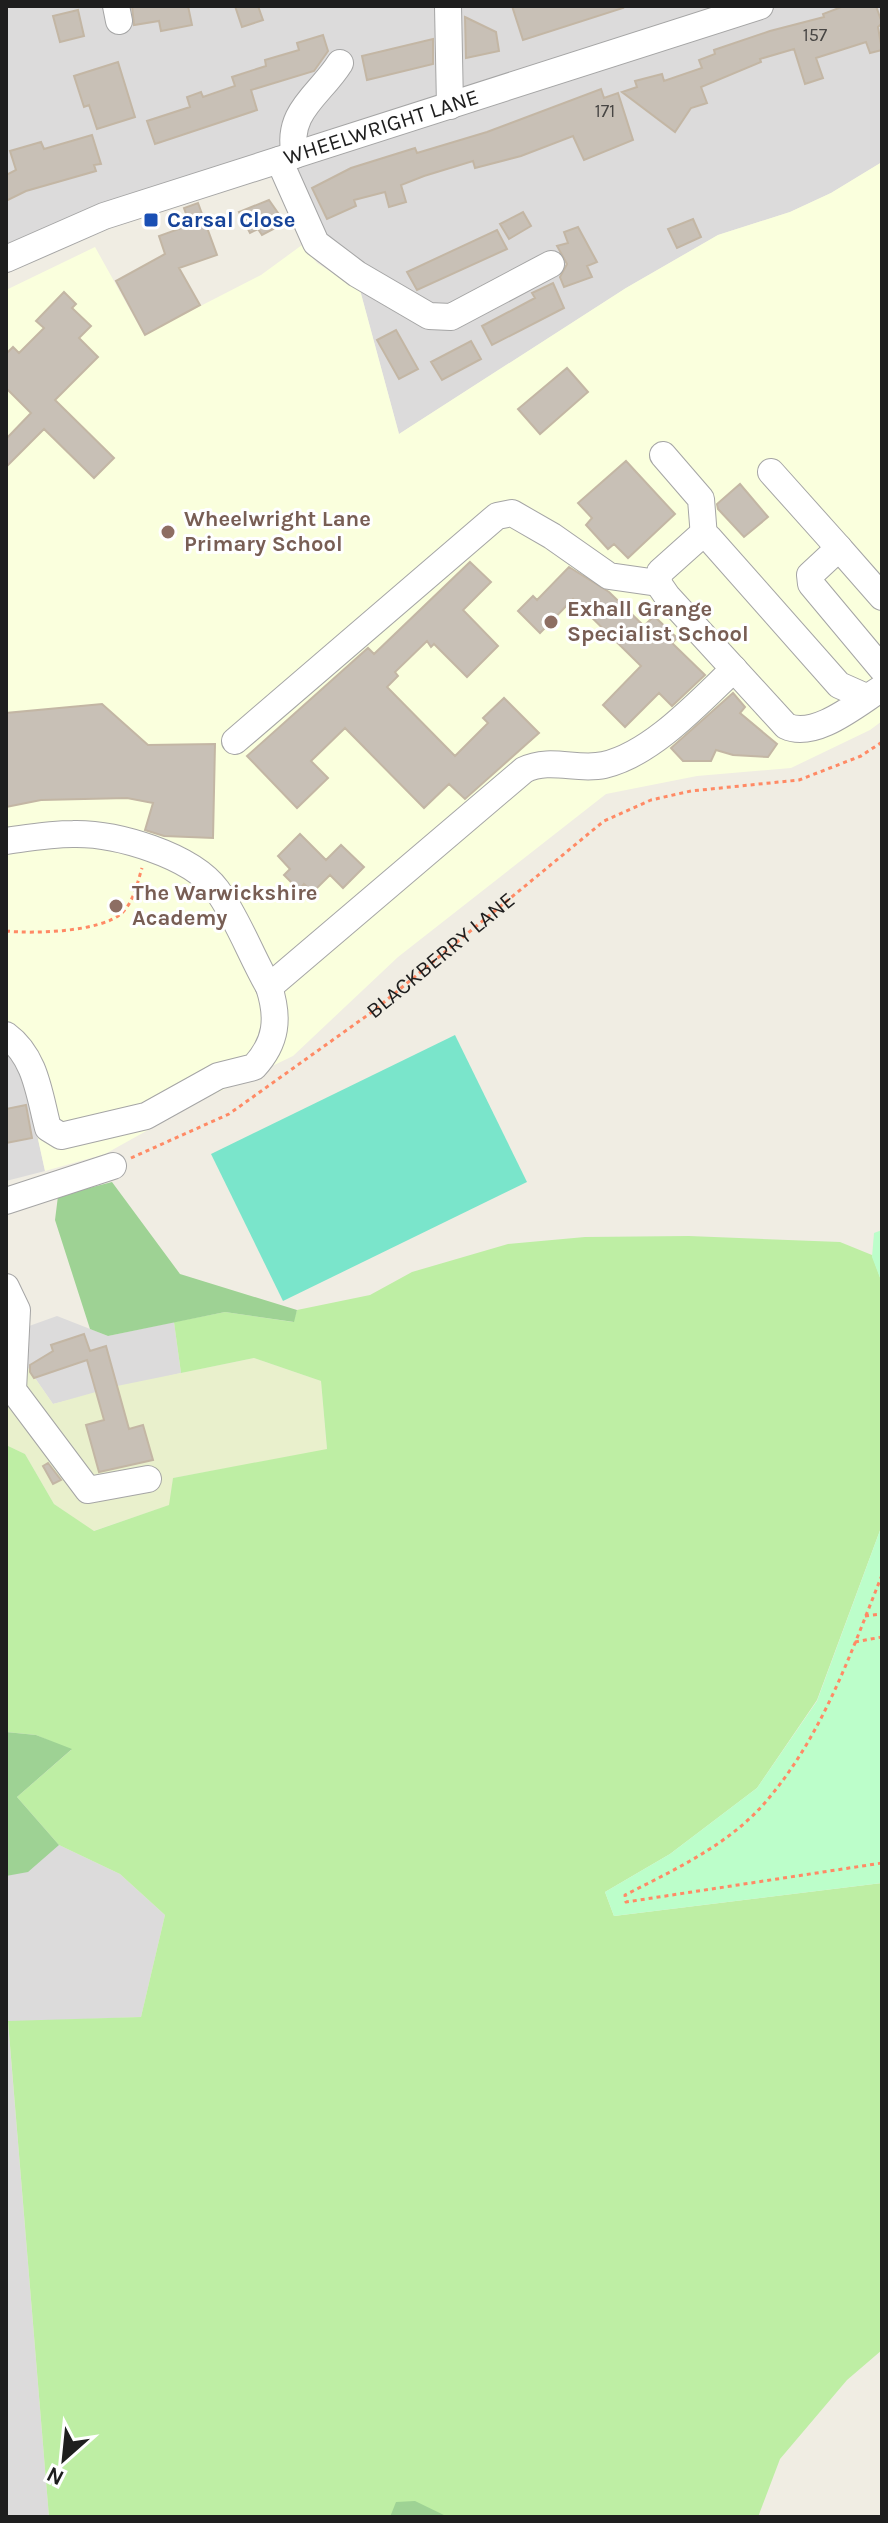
<svg xmlns="http://www.w3.org/2000/svg" width="888" height="2523" font-family="Karla,sans-serif">
<style>
.residential{fill:#dcdbdb}
.education{fill:#faffdd}
.farmland{fill:#e9f0cc}
.grass{fill:#beeea4}
.forest{fill:#9ed294}
.park{fill:#bcfeca}
.pitch{fill:#7ae5cb}
.building{fill:#c8c0b6;stroke:#c3b6a4;stroke-width:2}
.lines{fill:none;stroke-linecap:round;stroke-linejoin:round}
.minor-casing{stroke:#a5a5a5;stroke-width:28}
.path{stroke:#ff8a65;stroke-width:3;stroke-dasharray:4 4;stroke-linecap:butt}
.minor{stroke:#fff;stroke-width:26}
.transit-dot{fill:#1a4fb4;stroke:#fff;stroke-width:3}
.education-dot{fill:#8d6e63;stroke:#fff;stroke-width:3}
.labels{text-anchor:middle;dominant-baseline:central;stroke-width:6;stroke-linejoin:round;paint-order:stroke}
.number-label{font-size:18px;fill:#484644}
.street-label{font-size:22px;fill:#1e1e1e;stroke:#fff}
.transit-label{font-size:22px;font-weight:bold;fill:#164399;stroke:#fff;text-anchor:start}
.education-label{font-size:22px;font-weight:bold;fill:#785e54;stroke:#fff;text-anchor:start}
</style>
<rect width="100%" height="100%" fill="#f0ede3"/>
<path class="residential" d="M6,6H882V162L831,193L790,212L718,235L626,288L399,434L360,290L325,242L288,145L74,217L6,244Z
M6,1045L24,1075L45,1171L6,1181Z
M57,1316L108,1336L174,1322L181,1373L53,1404L23,1361L18,1330Z
M6,1841L59,1845L120,1874L165,1915L141,2017L8,2022L49,2517H6Z"/>
<path class="education" d="M882,162V721L870,730L791,768L697,776L606,794L398,957L293,1056L200,1101L105,1154L45,1171L24,1075L6,1045V290L95,247L144,335L261,275L302,245L317,263L360,290L399,434L626,288L718,235L790,212L831,193Z"/>
<path class="farmland" d="M6,1312L24,1362L53,1404L117,1386L254,1358L321,1381L327,1450L173,1478L170,1505L93,1531L54,1504L25,1454L6,1445Z"/>
<path class="grass" d="M689,1236L840,1242L872,1255L882,1283V1525L817,1700L757,1788L670,1854L605,1892L614,1916L882,1883V2350L847,2380L780,2459L758,2517H49L8,2021L141,2017L165,1915L120,1874L59,1845L17,1797L71,1750L36,1735L6,1732V1445L25,1454L54,1504L94,1531L169,1505L173,1478L327,1449L321,1381L254,1358L181,1373L174,1322L225,1312L293,1322L297,1310L370,1295L412,1272L508,1244L585,1237Z"/>
<path class="forest" d="M112,1182L180,1274L297,1310L294,1322L225,1312L108,1336L90,1329L55,1220L58,1196Z
M6,1732L36,1735L72,1749L17,1797L59,1845L28,1872L6,1876Z
M415,2501L448,2517H390L396,2502Z"/>
<path class="park" d="M882,1230V1283L872,1257L874,1233Z
M882,1525V1883L614,1916L605,1892L670,1854L757,1788L817,1701Z"/>
<path class="pitch" d="M455,1035L527,1182L283,1301L211,1154Z"/>
<path class="building" d="M132,6H188L192,25L161,31L159,21L134,25Z
M235,6H258L263,20L242,27Z
M512,6H622L623,8L523,40Z
M844,6H876L882,23L878,27L882,50L870,53L866,42L816,58L823,78L805,84L794,49L760,59L761,62L701,87L707,103L691,108L675,132L622,92L637,87L635,81L662,74L664,81L702,68L699,60L715,54L714,50L770,31L824,17L823,14Z
M78,10L84,36L60,42L53,16Z
M465,17L496,32L499,51L466,58Z
M323,35L328,51L314,71L251,90L257,110L155,144L147,121L190,107L187,97L201,92L203,97L235,86L232,77L266,66L265,60L299,50L297,43Z
M433,39V64L367,80L362,56Z
M118,62L135,117L97,129L89,105L84,107L74,76Z
M601,89L604,98L618,93L633,140L584,160L573,136L521,156L475,168L473,161L424,176L401,185L406,202L389,207L385,192L354,200L356,206L327,219L312,188L351,168L415,148L417,153L487,132Z
M92,135L101,164L94,165L96,171L26,191L6,201V175L16,170L10,151L41,142L44,149Z
M269,200L285,223L262,235L258,229L250,233L239,212Z
M198,203L217,255L179,268L200,305L145,335L116,281L165,254L159,236L190,225L184,208Z
M523,212L531,226L509,239L500,224Z
M693,219L701,237L677,248L668,229Z
M578,227L597,262L587,266L592,277L564,287L560,277L567,264L557,246L568,243L564,232Z
M497,230L507,249L417,290L407,272Z
M553,283L564,308L492,345L482,326L535,298L532,293Z
M64,292L76,304L72,308L91,326L79,338L98,357L55,400L114,458L94,478L44,429L6,467V439L31,413L6,388V354L13,347L19,353L44,328L36,321Z
M396,330L418,369L399,379L377,340Z
M471,341L481,359L442,380L431,362Z
M567,368L588,392L540,434L518,409Z
M626,461L675,514L628,558L614,544L608,549L586,525L592,518L578,503Z
M740,484L768,517L744,537L718,509L717,504Z
M470,562L491,582L463,610L498,646L467,677L434,644L431,647L427,641L395,672L398,676L387,687L455,756L488,723L483,718L504,698L539,733L465,799L449,784L424,808L345,728L311,761L328,778L297,808L247,756L368,648L374,654Z
M569,567L609,592L644,626L654,616L677,638L672,643L705,675L672,706L659,693L625,727L603,705L641,666L573,599L540,633L518,611L533,596L537,600Z
M733,693L745,707L740,713L777,744L768,757L733,755L716,750L711,761H683L671,748Z
M102,704L148,745L215,744L213,838L164,836L145,830L153,803L127,798L41,800L6,807V713Z
M300,834L326,860L341,845L364,867L343,888L330,875L313,892L304,884L299,890L284,875L290,869L278,856Z
M26,1105L32,1138L6,1143V1109Z
M84,1334L90,1351L106,1346L129,1429L143,1425L153,1460L99,1472L86,1425L104,1420L87,1360L34,1378L30,1372V1365L53,1351L51,1345Z
M48,1463L61,1480L53,1484L43,1466Z"/>
<g class="lines">
<g class="minor-casing">
<g id="minor">
<path d="M116,6L119,21"/>
<path d="M448,6L450,106"/>
<path d="M295,155C285,112 320,95 340,63"/>
<path d="M279,160L316,243L357,274L429,316L451,317L551,264"/>
<path id="s2" d="M6,259L104,216L760,6"/>
<path d="M663,455L701,499L704,537"/>
<path d="M771,472L839,548"/>
<path d="M882,597L839,548L810,575L811,584L882,669"/>
<path d="M866,697L839,685L709,538H698L660,572L658,583L667,596L786,726C815,740 858,703 882,688"/>
<path d="M235,741L497,516L512,513L552,536L609,576L658,583"/>
<path d="M6,841C28,838 50,834 73,834C116,833 191,855 217,890C238,919 251,956 269,987C279,1018 277,1042 254,1067L218,1076L146,1116L61,1136L48,1128C39,1094 36,1057 6,1035"/>
<path d="M269,987L524,770C550,757 577,771 604,765C652,754 699,702 734,669"/>
<path d="M6,1201L113,1166"/>
<path d="M6,1287L17,1310L13,1390L88,1490L148,1479"/>
</g>
</g>
<g class="path">
<path d="M6,931C34,934 101,932 122,913C134,901 137,884 142,868"/>
<path id="s1" d="M131,1158L229,1114L372,1012L604,821L651,800L691,791L799,780L861,756L882,742"/>
<path d="M882,1575C850,1655 821,1740 762,1806C726,1846 672,1871 625,1895L626,1902L882,1863"/>
<path d="M865,1616L882,1614"/>
<path d="M855,1642L882,1637"/>
</g>
<use href="#minor" class="minor"/>
</g>
<rect class="transit-dot" x="143" y="212" width="16" height="16" rx="4"/>
<g class="education-dot">
<circle cx="168" cy="532" r="8"/>
<circle cx="551" cy="622" r="8"/>
<circle cx="116" cy="906" r="8"/>
</g>
<g class="labels">
<g class="number-label">
<text x="815" y="35">157</text>
<text x="605" y="111">171</text>
</g>
<g class="street-label">
<text stroke="none"><textPath href="#s2" startOffset="398">WHEELWRIGHT LANE</textPath></text>
<text stroke="none"><textPath href="#s1" startOffset="372">BLACKBERRY LANE</textPath></text>
</g>
<g class="transit-label">
<text x="167" y="220">Carsal Close</text>
</g>
<g class="education-label">
<text x="184" y="519">Wheelwright Lane<tspan x="184" dy="25">Primary School</tspan></text>
<text x="567" y="609">Exhall Grange<tspan x="567" dy="25">Specialist School</tspan></text>
<text x="132" y="893">The Warwickshire<tspan x="132" dy="25">Academy</tspan></text>
</g>
</g>
<rect width="888" height="2523" fill="none" stroke="#1e1e1e" stroke-width="16"/>
<g transform="translate(64 2459) rotate(207)" stroke="#ffffff" stroke-width="6" paint-order="stroke">
<path d="M0-6L14 30L0 20L-14 30Z" fill="#1e1e1e"/>
<text y="-12" font-size="22" font-weight="bold" text-anchor="middle" fill="#1e1e1e">N</text>
</g>
</svg>
